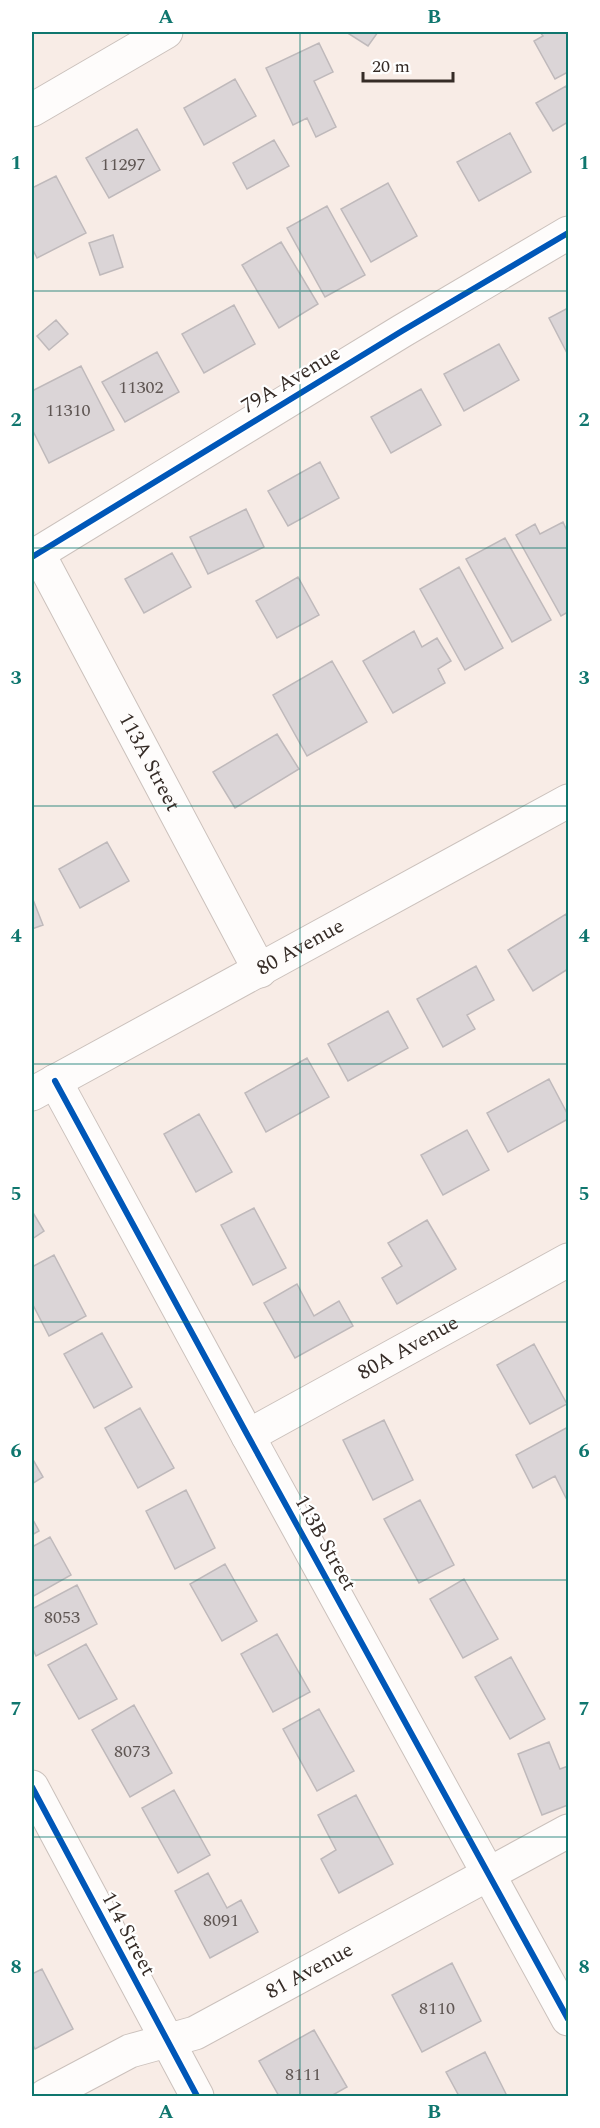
<svg xmlns="http://www.w3.org/2000/svg" width="600" height="2128" font-family="Spectral,serif">
<style>
.building{fill:#dbd5d7;stroke:#bfb9bb;stroke-width:1.5}
.lines{fill:none;stroke-linecap:round;stroke-linejoin:round}
.minor-casing{stroke:#cbc1bc;stroke-width:35}
.minor{stroke:#fefcfb;stroke-width:33}
.cycleway-casing{stroke:#fff;stroke-width:10}
.cycleway{stroke:#0057b8;stroke-width:6}
.grid{fill:none;stroke:#0f766e;stroke-width:1.5;stroke-opacity:0.55}
.labels{text-anchor:middle;dominant-baseline:central;stroke-width:4.5;stroke-linejoin:round;paint-order:stroke}
.number-label{font-size:18px;fill:#5f5653}
.street-label{font-size:21px;fill:#362c27;stroke:#fff}
.neatline{fill:none;stroke:#0f766e;stroke-width:2}
.grid-label{font-size:20px;text-anchor:middle;font-weight:bold;fill:#0f766e}
</style>
<rect width="100%" height="100%" fill="#f8ece6"/>
<path class="building" d="M346,32H378L368,46Z
M540,32H568V72L555,79L534,41L543,36Z
M319,43L333,72L314,81L336,127L316,137L307,118L293,125L266,68Z
M235,79L256,116L204,145L184,108Z
M566,86L568,90V122L553,131L536,103Z
M137,129L160,170L109,198L86,158Z
M510,133L531,172L479,201L457,162Z
M274,140L289,166L247,189L233,163Z
M56,176L86,233L37,258L32,248V188Z
M388,183L417,236L371,262L341,209Z
M327,206L365,275L325,297L287,228Z
M113,235L123,267L100,275L89,243Z
M281,242L318,304L279,328L242,265Z
M234,305L255,344L204,373L182,334Z
M568,308V355L549,318Z
M56,320L68,334L49,350L37,336Z
M499,344L519,380L464,411L444,374Z
M157,352L179,392L125,422L102,382Z
M81,366L114,430L49,463L32,429V391Z
M421,389L441,425L391,453L371,417Z
M320,462L339,498L288,526L268,491Z
M246,509L264,547L208,574L190,537Z
M563,522L568,533V612L561,616L516,535L535,524L540,534Z
M505,538L551,620L512,642L466,559Z
M172,553L191,587L144,613L125,579Z
M459,567L503,648L465,670L420,589Z
M298,577L319,615L277,638L256,601Z
M414,631L422,647L437,638L451,661L438,669L445,683L393,713L363,661Z
M332,661L367,722L307,756L273,695Z
M277,734L299,769L235,808L213,772Z
M107,842L129,881L80,908L59,869Z
M32,897L43,925L32,929Z
M566,914L568,918V969L533,991L508,950Z
M476,966L494,1000L467,1015L475,1029L443,1047L417,999Z
M388,1011L408,1048L348,1081L328,1044Z
M307,1058L329,1097L266,1132L245,1093Z
M549,1079L568,1115V1119L508,1152L487,1113Z
M199,1114L232,1172L196,1192L164,1134Z
M467,1130L489,1170L443,1195L421,1155Z
M254,1208L286,1268L253,1285L221,1225Z
M32,1211L44,1231L32,1239Z
M427,1220L456,1269L397,1304L382,1278L402,1266L388,1243Z
M54,1255L86,1316L49,1336L32,1303V1267Z
M297,1284L314,1316L339,1301L353,1326L295,1358L264,1303Z
M102,1333L132,1387L94,1408L64,1354Z
M534,1344L567,1404L530,1424L497,1365Z
M140,1408L174,1468L138,1488L105,1428Z
M384,1420L413,1480L373,1500L343,1440Z
M568,1427V1502L555,1476L533,1488L516,1455Z
M32,1458L43,1477L32,1484Z
M186,1490L215,1548L175,1569L146,1511Z
M420,1500L454,1565L419,1583L384,1519Z
M32,1518L39,1531L32,1535Z
M50,1537L71,1575L32,1597V1547Z
M225,1564L257,1621L222,1641L190,1584Z
M464,1579L498,1639L463,1658L430,1599Z
M77,1585L97,1624L36,1656L32,1647V1609Z
M277,1634L310,1692L273,1712L241,1654Z
M86,1644L117,1699L79,1719L48,1665Z
M511,1657L545,1719L510,1739L475,1677Z
M134,1705L172,1773L130,1797L92,1730Z
M319,1709L354,1771L317,1791L283,1729Z
M549,1742L560,1769L568,1766V1805L542,1815L518,1754Z
M174,1790L210,1855L178,1873L142,1808Z
M356,1795L393,1864L339,1893L321,1859L336,1850L318,1815Z
M208,1873L227,1908L241,1900L258,1932L210,1958L175,1891Z
M452,1963L481,2021L422,2052L392,1995Z
M42,1969L73,2029L35,2049L32,2043V1974Z
M314,2030L347,2087L331,2096H279L259,2061Z
M485,2052L507,2096H459L446,2072Z"/>
<g class="lines">
<g class="minor-casing">
<g id="minor">
<path d="M32,110L166,32"/>
<path id="s1" d="M38,553L260,971"/>
<path d="M32,557L402,331L568,233"/>
<path d="M55,1081L248,1436L568,2019"/>
<path id="s2" d="M32,1094L568,801"/>
<path id="s3" d="M248,1436L568,1260"/>
<path d="M32,1787L197,2096"/>
<path id="s4" d="M45,2096L130,2051L195,2033L568,1831"/>
</g>
</g>
<use href="#minor" class="minor"/>
<g class="cycleway-casing">
<path id="cycleway" d="M32,557L402,331L568,233
M55,1081L248,1436L568,2019
M32,1787L197,2096"/>
</g>
<use href="#cycleway" class="cycleway"/>
</g>
<path class="grid" d="M300,32V2096M32,291H568M32,548H568M32,806H568M32,1064H568M32,1322H568M32,1580H568M32,1837H568"/>
<g class="labels">
<g class="number-label">
<text x="123" y="164">11297</text>
<text x="141" y="387">11302</text>
<text x="68" y="410">11310</text>
<text x="62" y="1617">8053</text>
<text x="132" y="1751">8073</text>
<text x="221" y="1920">8091</text>
<text x="437" y="2008">8110</text>
<text x="303" y="2074">8111</text>
</g>
<g class="street-label">
<text transform="translate(291 380) rotate(-31)">79A Avenue</text>
<text stroke="none"><textPath href="#s1" startOffset="237">113A Street</textPath></text>
<text stroke="none"><textPath href="#s2" startOffset="306">80 Avenue</textPath></text>
<text stroke="none"><textPath href="#s3" startOffset="183">80A Avenue</textPath></text>
<text transform="translate(325 1543) rotate(61)">113B Street</text>
<text transform="translate(128 1934) rotate(62)">114 Street</text>
<text stroke="none"><textPath href="#s4" startOffset="294">81 Avenue</textPath></text>
</g>
</g>
<rect width="600" height="2128" fill="none" stroke="#ffffff" stroke-width="66"/>
<path d="M363 72v9h90v-9" fill="none" stroke="#362c27" stroke-width="3"/>
<text x="372" y="72" font-size="18" fill="#362c27" stroke="#ffffff" stroke-width="4.5" paint-order="stroke">20 m</text>
<rect x="33" y="33" width="534" height="2062" class="neatline"/>
<g class="grid-label">
<text x="166" y="23">A</text>
<text x="434" y="23">B</text>
<text x="16" y="169">1</text>
<text x="584" y="169">1</text>
<text x="16" y="426">2</text>
<text x="584" y="426">2</text>
<text x="16" y="684">3</text>
<text x="584" y="684">3</text>
<text x="16" y="942">4</text>
<text x="584" y="942">4</text>
<text x="16" y="1200">5</text>
<text x="584" y="1200">5</text>
<text x="16" y="1457">6</text>
<text x="584" y="1457">6</text>
<text x="16" y="1715">7</text>
<text x="584" y="1715">7</text>
<text x="16" y="1973">8</text>
<text x="584" y="1973">8</text>
<text x="166" y="2118">A</text>
<text x="434" y="2118">B</text>
</g>
</svg>
